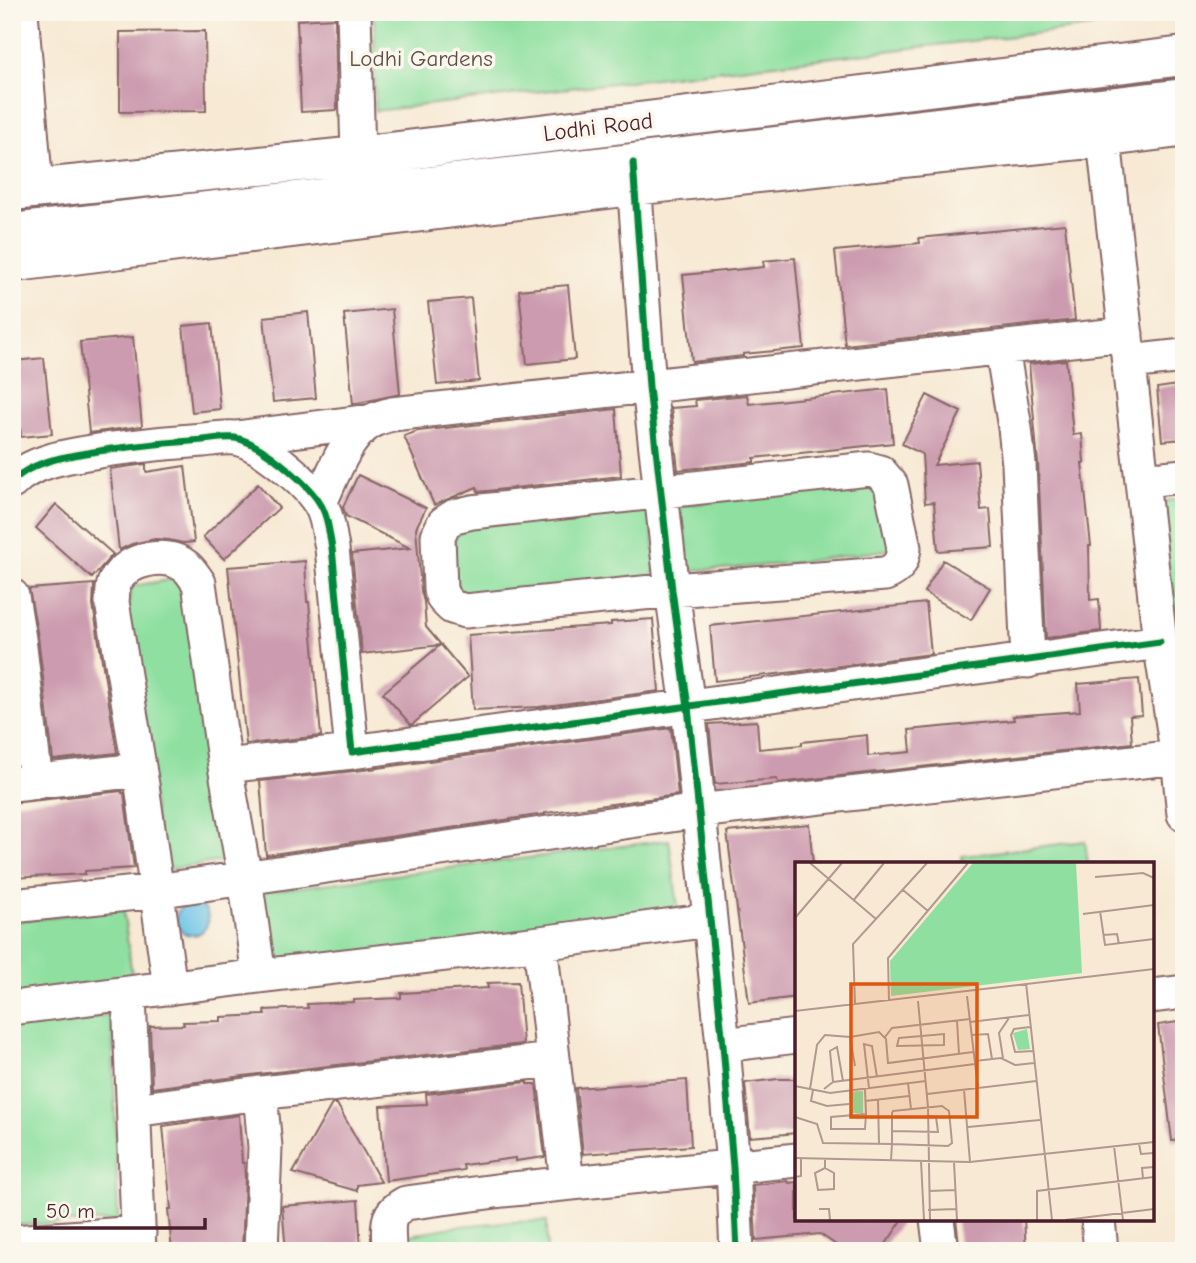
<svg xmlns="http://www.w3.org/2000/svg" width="1196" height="1263" font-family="'Comic Neue',sans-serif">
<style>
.green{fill:#8fe0a0;stroke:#6c8066;stroke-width:2}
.water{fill:#68c2e6;stroke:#597088;stroke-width:2}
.building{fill:#cc9baf}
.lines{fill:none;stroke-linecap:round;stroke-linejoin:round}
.minor-casing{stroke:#876666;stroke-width:37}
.major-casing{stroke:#876666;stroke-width:42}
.minor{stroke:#fff;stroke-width:33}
.major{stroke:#fff;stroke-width:38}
.cycleway-casing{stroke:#fbf7ec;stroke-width:11}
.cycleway{stroke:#00873e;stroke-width:7}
.labels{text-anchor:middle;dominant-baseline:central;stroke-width:7;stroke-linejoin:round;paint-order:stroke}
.park-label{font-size:23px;fill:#5b4f48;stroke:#fbf7ec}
.street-label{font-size:23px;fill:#4a1f2b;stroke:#fbf7ec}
.inset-road{fill:none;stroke:#b29890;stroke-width:2}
.view{fill:#e0560e;fill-opacity:0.15;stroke:#e0560e;stroke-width:3.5}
.inset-edge{fill:none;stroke:#4a1f2b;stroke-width:3.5}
</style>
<rect width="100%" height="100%" fill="#fbf7ec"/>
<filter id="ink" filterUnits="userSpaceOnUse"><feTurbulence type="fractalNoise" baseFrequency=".0143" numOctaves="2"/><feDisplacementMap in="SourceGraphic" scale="14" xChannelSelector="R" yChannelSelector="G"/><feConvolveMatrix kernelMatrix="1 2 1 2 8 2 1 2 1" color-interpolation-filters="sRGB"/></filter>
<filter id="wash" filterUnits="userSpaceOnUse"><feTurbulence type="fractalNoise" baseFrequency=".00686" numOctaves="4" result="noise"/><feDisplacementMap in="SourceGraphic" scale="28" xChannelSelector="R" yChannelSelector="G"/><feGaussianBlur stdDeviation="1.57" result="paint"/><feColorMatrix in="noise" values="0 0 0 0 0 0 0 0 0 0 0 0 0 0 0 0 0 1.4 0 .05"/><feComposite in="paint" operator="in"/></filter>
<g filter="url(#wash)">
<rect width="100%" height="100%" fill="#f7e9d3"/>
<path class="green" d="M374,12H1184V16L375,111Z
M856,483L885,488L894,549L793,563L723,569L687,570L678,564L677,506Z
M1184,498V690L1159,502Z
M650,504L656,565L651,580L481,598L460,593L453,580L455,526Z
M187,577L229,860L163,870L126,620L132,586Z
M669,840L679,915L271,967L261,892Z
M1085,841L1088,864H963L962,856Z
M123,908L133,983L12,998V922Z
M112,1015L118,1221L12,1225V1025Z
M547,1221V1251H403V1238C446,1224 502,1222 547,1221Z"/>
<path class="water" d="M176 919a16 16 0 1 1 32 0a16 16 0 1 1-32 0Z"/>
<g id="blocks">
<path class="building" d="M335,18L337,110L301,112L297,20Z
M205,31L206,111L120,112V32Z
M1065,224L1075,320L845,345L835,251L920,243L919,238Z
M795,258L804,348L743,354V356L692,362L683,275L764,267L763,261Z
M568,285L575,359L527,364L519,290Z
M471,298L479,381L437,385L428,302Z
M392,309L400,394L353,404L344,314Z
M308,312L316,398L273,402L264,317Z
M212,323L220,409L192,412L183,326Z
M133,337L142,426L89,433L80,342Z
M44,358L52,434L21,437L14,361Z
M1066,360L1073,435L1082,434L1084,463H1082L1091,546H1089L1090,600L1099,599L1101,631L1046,638L1038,463L1029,364Z
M1184,384V439L1162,441L1157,388Z
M888,389L893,443L754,458V462L678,470L671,408L696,406L695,400L747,395L749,404Z
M927,395L961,412L934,465L977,461L981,510L990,509L993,547L938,551L934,502L925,503L922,454L902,444Z
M616,409L621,476L478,492L477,487L434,505L404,436L418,431Z
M146,464V472L185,466L194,542L183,543L169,540L155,539L132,544L119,550L110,469Z
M358,475L426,508L416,528L421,591L424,602L426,627L468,677L413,724L411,725L383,693L440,645L362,654L352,554L410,548L346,516L343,507Z
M258,484L279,508L224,559L203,537Z
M56,504L113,554L92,578L36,528Z
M943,560L990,588L971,620L924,592Z
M305,561L307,602H309L321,736L246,744L228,567Z
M94,584L93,605L117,753L53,760L38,637L29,589Z
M926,603L931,654L794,672L715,681L710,626Z
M653,619L659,691L539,707L473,710L468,635L611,625V622Z
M1139,679L1142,715L1130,716L1132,743L778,783L777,779L715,784L709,724L757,721L759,749L802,745V742L867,735L868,756L911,752L909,730L1014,720L1013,716L1080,711L1078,684Z
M671,728L678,795L545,813V814L266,855L260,781L363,770Z
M122,791V793H124L134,868L85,871V874L12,878V803Z
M809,824L813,864H797V997L749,1003L727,832Z
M518,982L523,1044L258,1074L152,1088L150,1026L184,1025L183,1022L221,1021V1017L265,1015L264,1010L308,1008L307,1004L354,1002V1000L401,998V993L488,988L487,983Z
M1184,1021V1140L1172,1141L1158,1025Z
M778,1079H797V1133L750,1137L745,1083Z
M687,1080L691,1146L583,1154L576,1088Z
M527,1082V1084H536L545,1157L515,1161V1158L463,1165L464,1170L386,1181L380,1106L427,1104L426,1094Z
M332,1104H337L381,1182L357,1185V1191L293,1173Z
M239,1115L242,1163H244L245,1178L242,1251H172L168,1209H171L163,1126Z
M788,1181L789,1183L797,1182V1219H903L881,1251H845L820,1234L756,1240L753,1185Z
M358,1200L361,1251H286L282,1206Z
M956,1219H1024L1026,1251H960Z"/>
</g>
</g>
<g filter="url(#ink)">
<use href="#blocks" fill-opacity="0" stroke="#876666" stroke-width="2"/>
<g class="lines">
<g class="minor-casing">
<path id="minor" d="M21,12L36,188
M354,12L358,156
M1100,118L1104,140L1160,642L1178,757L1184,814
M633,166L649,387L672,590L688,707L723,1045L733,1167L737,1251
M12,265L636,188L1104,140L1184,130
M1002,348L1015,428L1019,464L1028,661
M1129,362L1184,356
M236,438L371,421
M869,469L880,472L891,485L904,548C902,563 898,569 885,574L672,590L465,611L452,607L444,599L440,590L438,536L444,523L455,516L472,512Z
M1142,480L1184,476
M12,482C34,458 81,454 112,449C142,445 172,442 203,440C213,439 225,437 235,438C260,442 305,481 319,502C328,515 329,533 332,548L352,752L1160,642
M320,503C333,475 344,439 370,422C376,418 385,416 392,414L1126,334
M12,596L19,639L36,782
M225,766L352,752
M12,784L139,770
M12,906L156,891L698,811L1178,757
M540,943L567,1183
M170,988L142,785L112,602C113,595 112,585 116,580C127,559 166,551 185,566C191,570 195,578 199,583L225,766L245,878L259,976
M129,994L139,1251
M1152,996L1184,992
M12,1008L259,976L540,943L710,920
M723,1045L797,1036
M260,1093L265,1147L261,1251
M134,1110L260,1093L553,1060
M937,1219L941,1251
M1098,1219L1101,1251
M12,1242L139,1233
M389,1251C389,1227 383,1215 406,1203L503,1190L797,1160"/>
</g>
<g class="major-casing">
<path id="major" d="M12,191L358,156L1184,56
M12,233L633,163L1184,98"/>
</g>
<use href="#minor" class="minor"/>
<use href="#major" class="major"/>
<g class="cycleway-casing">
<path id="cycleway" d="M633,163L649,387L672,590L688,707L723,1045L733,1167L737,1251
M12,482C34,458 81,454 112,449C142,445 172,442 203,440C213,439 225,437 235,438C260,442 305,481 319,502C328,515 329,533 332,548L352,752L1160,642"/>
</g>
<use href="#cycleway" class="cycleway"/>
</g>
</g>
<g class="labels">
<g class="park-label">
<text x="421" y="58">Lodhi Gardens</text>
</g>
<g class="street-label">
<text transform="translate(598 127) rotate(-7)">Lodhi Road</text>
</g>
</g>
<g transform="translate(795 862)">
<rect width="359" height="359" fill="#f7e9d3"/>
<path d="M178,1H281L287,111L96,134L95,99ZM232,167L235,187L223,188L218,171ZM68,229V251H56L54,230Z" fill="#8fe0a0"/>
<path class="inset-road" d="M15,1L81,57M300,15L348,11L359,16M108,28L133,49M58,39L89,1M305,49L310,83L359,77M288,52L359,43M0,56L47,1M308,73L322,72L324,82M231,121L257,358M172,134L183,226M94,139L93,96L173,1M123,139L133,245L135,358M60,142L58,82L132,1M0,149L359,107M162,159L164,192M175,160L234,153M235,165L219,167L216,173L220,190L238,189M149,172V183L102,184L104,176ZM176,173L193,172L197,197M55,175L84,170L91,177L93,201L178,190M90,175L97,166L175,157M208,196L204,171L214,156M180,199L206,196L220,203L239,201M38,220L35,189L42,185L48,219M113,221L116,247M0,224L35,231L131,219M74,226L69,182L77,184L82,215M15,227L22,183L30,173L55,175L60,204M29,227L38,220L180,202M70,227L71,252L70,267H36V255L71,252M18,228L16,239L32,244L54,242M169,228L175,300M132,232L241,219M83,237L84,282M70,239L114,234M0,255L22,262L28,281L97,282L153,284L157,281L154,249L147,244L98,249L97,251V282L96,298M173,265L245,258M97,269L143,270L141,255L134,254M344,282L346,292L359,291M319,284L328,358M0,296L175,300L359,280M30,297V306L39,311V327L23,328L20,311L30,306M126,299L129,358M159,300L162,358M0,315L6,314V297M348,316L347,306L359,305M134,329L160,328M24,347H34L35,358M133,348L161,347M242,358V329L359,315M270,358L359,347"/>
<path class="view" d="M56,122H182V255H56Z"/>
<rect width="359" height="359" class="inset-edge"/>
</g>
<rect width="1196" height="1263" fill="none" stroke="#fbf7ec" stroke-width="42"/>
<path d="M35 1218v10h170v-10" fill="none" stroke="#4a1f2b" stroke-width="3.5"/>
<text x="46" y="1218" font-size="21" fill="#4a1f2b" stroke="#fbf7ec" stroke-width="5" paint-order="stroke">50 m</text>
</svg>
